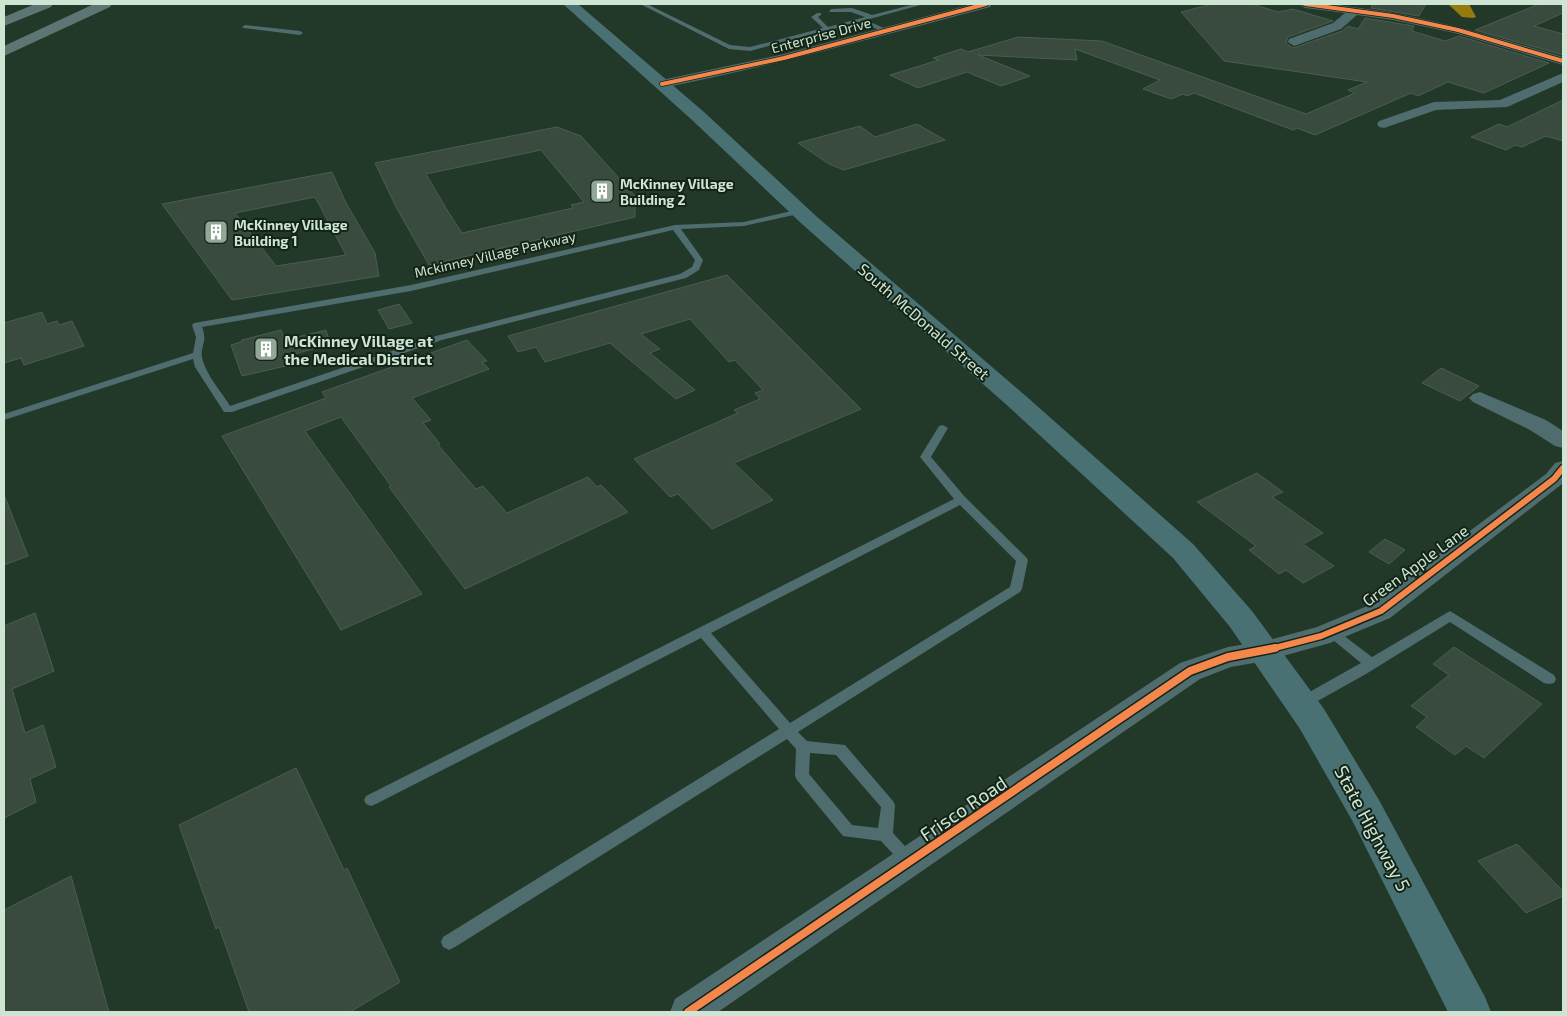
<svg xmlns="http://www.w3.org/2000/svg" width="1567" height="1016" font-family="'Exo 2',sans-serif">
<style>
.water{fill:#957a0c}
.building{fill:#394b3e;stroke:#4b5d50;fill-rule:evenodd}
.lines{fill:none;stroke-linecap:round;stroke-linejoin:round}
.service{fill:#4f6c6e;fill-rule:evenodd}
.minor{fill:#4f6c6e;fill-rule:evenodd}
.secondary{fill:#497174;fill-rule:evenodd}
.motorway{fill:#5d7673;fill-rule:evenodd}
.cycleway-far2-casing{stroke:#132417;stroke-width:5.5}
.cycleway-far1-casing{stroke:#132417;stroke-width:9}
.cycleway-casing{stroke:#132417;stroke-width:11}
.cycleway-far2{stroke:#f5874c;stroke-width:4}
.cycleway-far1{stroke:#f5874c;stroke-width:6}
.cycleway{stroke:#f5874c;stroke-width:8}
.labels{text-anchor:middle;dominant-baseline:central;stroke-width:4;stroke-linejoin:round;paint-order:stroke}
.far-street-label{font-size:14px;fill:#cfe5d3;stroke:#132417}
.far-poi-label{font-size:14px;font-weight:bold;fill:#cfe5d3;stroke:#132417;text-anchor:start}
.street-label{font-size:16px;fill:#cfe5d3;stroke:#132417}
.poi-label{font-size:16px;font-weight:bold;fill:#cfe5d3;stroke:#132417;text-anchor:start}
.near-street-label{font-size:19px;fill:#cfe5d3;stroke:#132417}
</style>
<rect width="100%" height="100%" fill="#223828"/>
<path class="water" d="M1448,4H1469L1476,17L1473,18L1462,17Z"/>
<path class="building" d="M1212,4H1252L1278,12L1293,9L1333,21L1288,37L1286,43L1293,48L1342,31L1348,26L1358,29L1365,18L1414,26L1412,31L1445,41L1459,36L1549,63L1484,93L1448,82L1418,96L1411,93L1315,135L1297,128L1293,130L1194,93L1187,96L1183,94L1171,99L1143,89L1160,80L1075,49L1077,60L978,55L1030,76L1001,86L967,72L918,88L890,75L939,60L933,58L961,49L968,52L1018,37L1102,41L1306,114L1355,93L1348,90L1367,82L1224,61L1181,12Z
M1373,4H1426L1419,16L1371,8Z
M1539,4H1563V13L1534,26L1563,34V55L1475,30Z
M1563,100V141L1546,136L1522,147L1515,145L1506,150L1471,137L1499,124L1507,127Z
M917,124L945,140L844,170L829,164L798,143L860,126L875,137Z
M557,127L581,136L635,196V217L429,265L396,207L375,163ZM541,150L584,202L571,205L573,208L462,233L447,210L426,174Z
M332,172L345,201L375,253L379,276L232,300L162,204ZM315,197L346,255L276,266L235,213Z
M727,275L861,409L734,463L773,500L712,529L678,494L670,497L634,459L738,413L734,410L760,399L755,393L763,390L735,360L729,362L690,319L641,334L660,349L650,353L695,390L676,399L610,343L545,362L536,347L518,352L508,336Z
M399,304L412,323L389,329L378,310Z
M42,312L47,324L57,321L59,325L72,321L84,346L24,365L21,358L4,363V323Z
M281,330L285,340L326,330L330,344L288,356L290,365L242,376L231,345L241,342L242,340Z
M467,340L487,361L482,362L489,369L412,398L431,420L423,423L440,444L438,445L476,489L483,486L507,513L588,477L597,487L601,485L628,512L465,589L389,487L391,486L341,417L305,431L422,594L341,630L222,436L326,398L322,392Z
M1441,368L1479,386L1460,401L1422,383Z
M1257,473L1283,492L1272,497L1323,533L1303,544L1334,566L1303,583L1286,570L1279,574L1249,550L1256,546L1197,502Z
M4,497H5L28,556L4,565Z
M1385,539L1405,550L1389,564L1369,552Z
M35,613L54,671L12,689L25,733L43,725L56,767L30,779L36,802L4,818V626Z
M1454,647L1542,704L1484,758L1466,746L1455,755L1416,727L1427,717L1411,706L1449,675L1433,664Z
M296,768L344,870L347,868L400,982L350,1012H249L219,927L216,929L179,825Z
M1517,844L1563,891V896L1526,913L1478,861Z
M71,876L109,1012H4V910Z"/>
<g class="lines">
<path class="service" d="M640,4H647L730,45L750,47L823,28L811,17L817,13H821V15L818,17L828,27L865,17L851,12H829L831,9L852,8L872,15L915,4H924L866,20L888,30V32H884L860,22L750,51L729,49Z
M245,25L300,31L303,33L300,35L243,28L242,27Z
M800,209L804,211L803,213L744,226L681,229L703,260L699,270L686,278L442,340L232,412H224L195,367L193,359L4,420V414L193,353L196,337L192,325L194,323L411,285L675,225L744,222ZM673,230L695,260L692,267L680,274L436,336L230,406C221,391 206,375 202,358C200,346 208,342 202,327L411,291Z
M943,425L948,428L931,457L965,497L1026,557L1028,560L1022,589L1020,592L798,732L807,741L845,745L893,801L895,805L893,833L913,855L916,860L913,865L908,867L903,865L881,841L843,836L797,780L795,776L796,749L787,739L455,947L449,950L443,947L441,942L443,937L779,729L701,638L376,804L371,806L366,804L364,800L366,796L954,499L920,457L939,426ZM960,505L1016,561L1010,587L790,723L711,633ZM810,753L836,755L881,807L878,828L852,825L809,774Z
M1450,611L1554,675L1556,679L1554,683L1549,684L1544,683L1450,622L1366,674L1307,707L1302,708L1297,707L1295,703L1297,699L1361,663L1327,635L1325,632L1327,629H1335L1372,657Z"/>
<path class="minor" d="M973,4H992L990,7C881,36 773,66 662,88L655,84L657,81L784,54Z
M1299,4C1322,2 1344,6 1367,9C1434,18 1498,38 1563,57V65L1455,33L1393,20L1357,15L1341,29L1294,46L1288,42L1289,39L1333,23L1345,13L1305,8Z
M1563,73V82L1507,107L1436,110L1384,128L1379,127L1377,124L1379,121L1434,102L1500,100Z
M1480,392L1546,420L1563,431V448L1555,446L1530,430L1473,402L1469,398L1473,394Z
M1563,461L1562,484L1390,618L1330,643L1265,661L1231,667L1200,679L718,1012H670L675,999L1180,663L1228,647L1265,641L1317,627L1372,604L1546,474L1555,463Z"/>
<path class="secondary" d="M563,4H578L704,112L816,216L1027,397L1193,544L1252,611L1324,709L1379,800L1485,997L1491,1012H1448L1353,822L1300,729L1230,627L1173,558L1009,407L802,224L692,120Z"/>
<path class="motorway" d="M35,4H53L51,7L4,26V17Z
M94,4H112L110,7L4,56V46Z"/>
<g class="cycleway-far2-casing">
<path id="cycleway-far2" d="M1305,4L1393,16L1458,30L1563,61
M662,84L784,58L986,4"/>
</g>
<g class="cycleway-far1-casing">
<path id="cycleway-far1" d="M1271,649L1321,636L1381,611L1554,479L1563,468"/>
</g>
<g class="cycleway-casing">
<path id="cycleway" d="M688,1012L1190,671L1228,657L1275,648"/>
</g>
<use href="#cycleway-far2" class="cycleway-far2"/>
<use href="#cycleway-far1" class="cycleway-far1"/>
<use href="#cycleway" class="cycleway"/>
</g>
<defs>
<g id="building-square" transform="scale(1.25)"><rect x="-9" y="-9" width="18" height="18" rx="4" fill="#92a897" stroke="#132417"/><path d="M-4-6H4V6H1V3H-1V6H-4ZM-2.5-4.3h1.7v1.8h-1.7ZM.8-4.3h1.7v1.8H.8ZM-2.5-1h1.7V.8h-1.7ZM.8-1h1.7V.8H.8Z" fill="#fff"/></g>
</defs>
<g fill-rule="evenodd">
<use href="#building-square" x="602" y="191"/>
<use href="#building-square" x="216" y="232"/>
<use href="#building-square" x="266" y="349"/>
</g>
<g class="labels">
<g class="far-street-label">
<text transform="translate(821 35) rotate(-15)">Enterprise Drive</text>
<text transform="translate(495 254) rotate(-13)">Mckinney Village Parkway</text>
</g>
<g class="far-poi-label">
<text x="620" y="183">McKinney Village<tspan x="620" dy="16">Building 2</tspan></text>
<text x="234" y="224">McKinney Village<tspan x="234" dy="16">Building 1</tspan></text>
</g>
<g class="street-label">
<text transform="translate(924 321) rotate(41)">South McDonald Street</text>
<text transform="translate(1415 565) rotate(-36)">Green Apple Lane</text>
</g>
<g class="poi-label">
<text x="284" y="340">McKinney Village at<tspan x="284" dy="18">the Medical District</tspan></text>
</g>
<g class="near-street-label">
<text transform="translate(963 808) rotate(-34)">Frisco Road</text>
<text transform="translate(1373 828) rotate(62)">State Highway 5</text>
</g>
</g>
<rect width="1567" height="1016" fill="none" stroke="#cfe5d3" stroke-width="10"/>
</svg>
